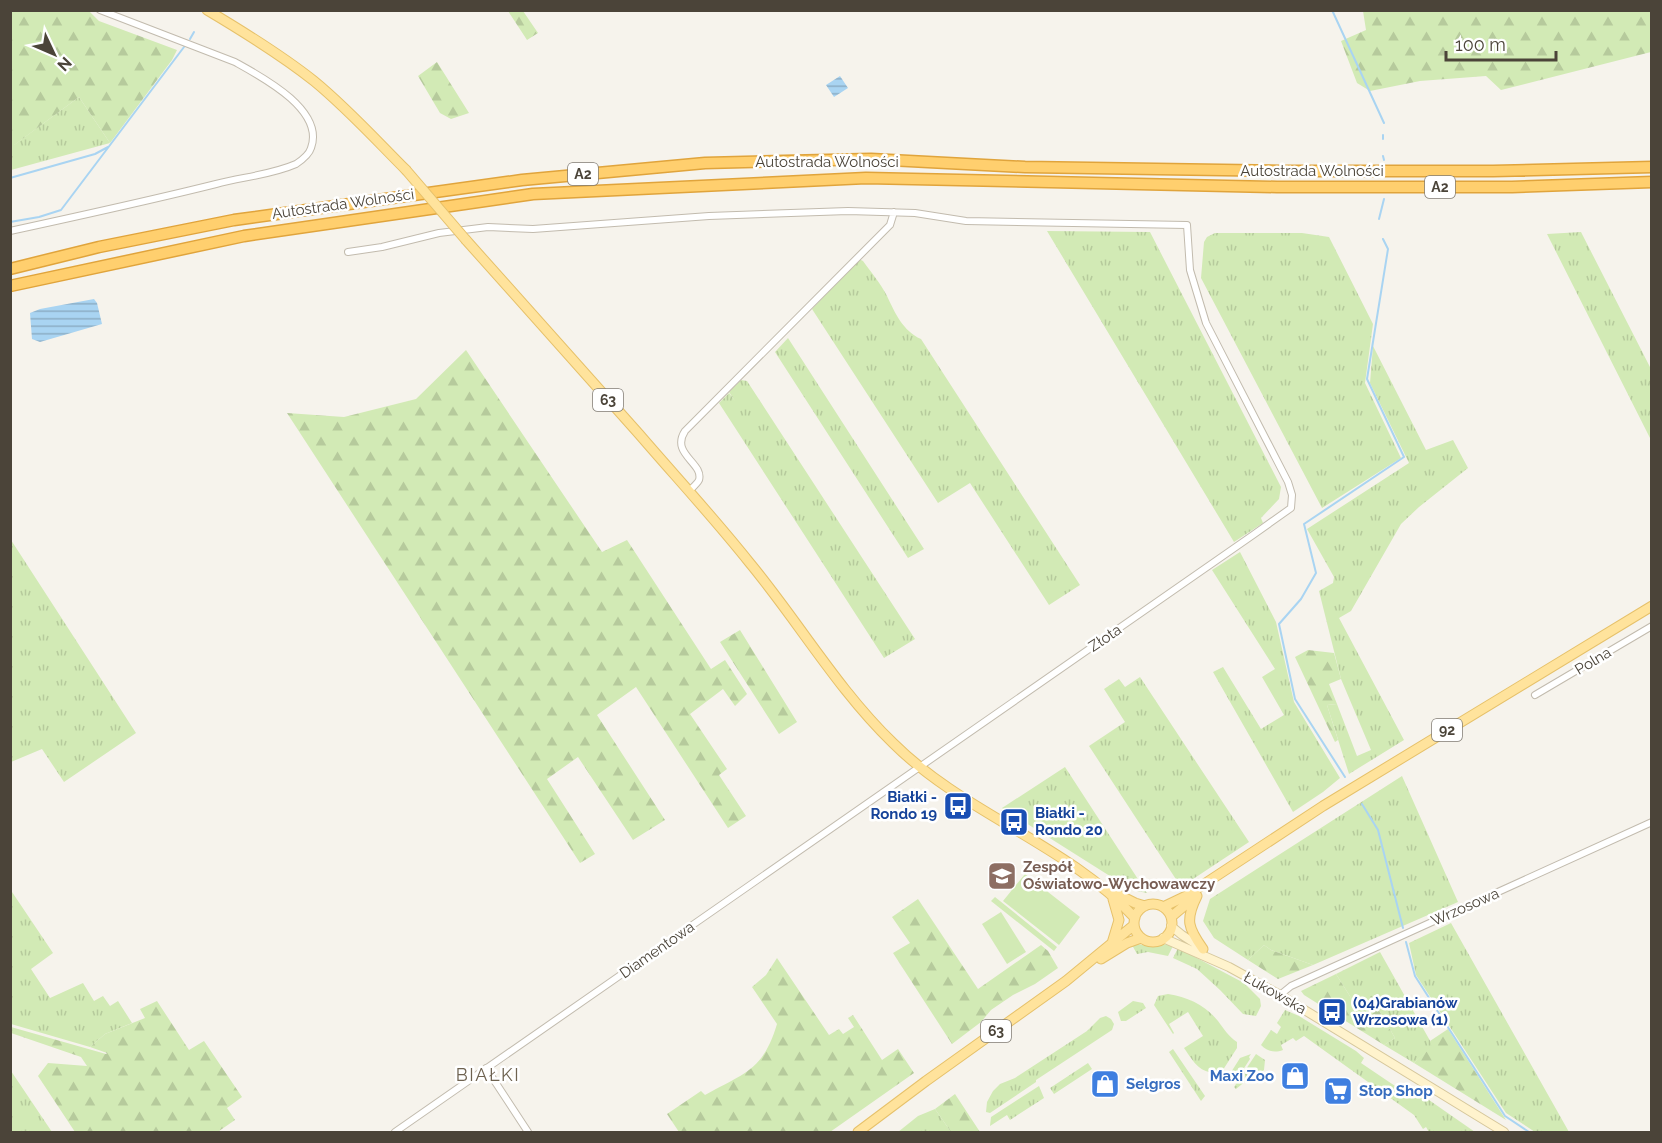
<svg xmlns="http://www.w3.org/2000/svg" width="1662" height="1143" font-family="Raleway,sans-serif">
<style>
.grass{fill:url(#grass-tufts)}
.forest{fill:url(#forest-firs)}
.pitch{fill:#d2eab5}
.water{fill:url(#water-rules)}
.lines{fill:none;stroke-linecap:round;stroke-linejoin:round}
.stream{stroke:#a9d4f2;stroke-width:2}
.minor-casing{stroke:#c2bbae;stroke-width:8}
.secondary-casing{stroke:#d6c79b;stroke-width:10}
.primary-casing{stroke:#e6c16a;stroke-width:11}
.motorway-casing{stroke:#e0a43c;stroke-width:13}
.minor{stroke:#fff;stroke-width:6}
.secondary{stroke:#fff3cd;stroke-width:8}
.primary{stroke:#ffe39c;stroke-width:9}
.motorway{stroke:#ffcf6e;stroke-width:10}
.primary-bridge-casing{stroke:#e6c16a;stroke-width:11;stroke-linecap:butt}
.primary-bridge{stroke:#ffe39c;stroke-width:9}
.labels{text-anchor:middle;dominant-baseline:central;stroke-width:5;stroke-linejoin:round;paint-order:stroke}
.shield{fill:#fff;stroke:#817c74;stroke-width:1.5}
.shield-label{font-size:14px;font-weight:bold;fill:#4b4439}
.street-label{font-size:15px;fill:#4b4439;stroke:#fff}
.transit-label{font-size:15px;font-weight:bold;fill:#164399;stroke:#fff;text-anchor:start}
.education-label{font-size:15px;font-weight:bold;fill:#785e54;stroke:#fff;text-anchor:start}
.shop-label{font-size:15px;font-weight:bold;fill:#366cbe;stroke:#fff;text-anchor:start}
.quarter-label{font-size:18px;letter-spacing:1.5px;fill:#6e6250;stroke:#fff}
</style>
<defs>
<pattern id="grass-tufts" width="24" height="20" patternUnits="userSpaceOnUse" patternTransform="scale(1.5)"><rect width="24" height="20" fill="#d2eab5"/><path d="M3 7l-1-3M5 7V3M7 7l1-3M15 17l-1-3M17 17v-4M19 17l1-3" fill="none" stroke="#b6ca9c"/></pattern>
<pattern id="forest-firs" width="22" height="20" patternUnits="userSpaceOnUse" patternTransform="scale(1.5)"><rect width="22" height="20" fill="#d2eab5"/><path d="M5 1l3.5 6h-7zM16 11l3.5 6h-7z" fill="#b6ca9c"/></pattern>
<pattern id="water-rules" width="6" height="5" patternUnits="userSpaceOnUse" patternTransform="scale(1.5)"><rect width="6" height="5" fill="#a9d4f2"/><path d="M0 2.5h6" fill="none" stroke="#8caec5"/></pattern>
</defs>
<rect width="100%" height="100%" fill="#f6f3ec"/>
<path class="grass" d="M79,97L110,143L11,170L10,140L14,145Z
M1047,231L1150,232L1281,487L1279,499L1261,518L1263,523L1234,542Z
M1581,232L1651,369V440L1547,234Z
M1215,233H1302L1329,237L1373,324L1365,383L1401,458L1322,508L1201,278L1204,242L1207,237Z
M859,259L863,261C871,272 881,284 887,296C895,313 903,331 921,339L1080,585L1049,605L970,483L938,503L812,309Z
M788,338L924,549L908,558L775,352Z
M1373,346L1426,450L1453,440L1468,468L1419,507L1401,524L1351,611L1339,618L1404,740L1349,774L1327,705L1337,704L1357,756L1371,750L1341,679L1319,591L1333,583L1334,577L1307,529L1409,463L1370,383Z
M741,380L747,381L915,639L884,658L719,403L729,393L735,401L729,392Z
M11,540L136,733L64,782L42,749L11,762Z
M1240,552L1276,622L1294,702L1340,778L1323,792L1293,812L1213,672L1223,667L1261,729L1284,715L1262,677L1275,669L1212,570Z
M1140,677L1249,842L1181,887L1089,746L1125,722L1104,689L1119,679L1125,687Z
M1065,767L1147,893L1132,890L1002,808Z
M1402,776L1458,902L1313,965L1271,950L1264,945L1248,960L1214,938L1203,921L1210,899Z
M10,889L53,953L31,969L50,998L83,983L94,1001L103,996L110,1006L118,1001L132,1023L105,1034L90,1047L11,1024Z
M1451,923L1569,1132H1535L1506,1113L1416,975L1409,943Z
M1137,944L1153,947L1167,944L1173,946L1168,956L1148,952L1137,954L1132,945Z
M1178,948L1244,983L1260,999L1261,1006L1256,1016L1243,1014L1220,990L1197,969L1173,958Z
M1380,952L1433,1046L1414,1063L1384,1045L1395,1038L1373,1000L1358,1009L1336,974Z
M1168,994C1188,997 1205,1005 1218,1021C1224,1029 1228,1036 1237,1042V1048L1221,1073C1200,1074 1195,1064 1184,1048L1203,1036L1188,1012L1169,1024L1174,1033L1173,1034L1154,1005L1158,996Z
M1133,1001L1143,1003L1146,1008L1126,1021H1121L1118,1012Z
M1285,1010L1299,1016L1356,1051L1364,1058L1361,1063L1401,1090L1406,1084L1475,1132H1429L1426,1127L1423,1129L1414,1115L1304,1036L1296,1041L1293,1038L1281,1045L1283,1050C1275,1053 1268,1052 1261,1045L1271,1030L1277,1034L1281,1027L1277,1023Z
M1106,1016L1111,1019L1114,1024L1112,1030L1036,1080V1082L990,1113L986,1112L987,1102L993,1091L1000,1084L1015,1078L1087,1031L1100,1018Z
M1173,1049L1205,1096L1201,1101L1169,1052Z
M1251,1054L1249,1057L1250,1059L1237,1079L1234,1081L1228,1077L1240,1058Z
M1256,1054L1265,1060L1264,1070L1249,1082L1247,1080L1236,1089L1234,1087Z
M1088,1063L1092,1069L1054,1094L1050,1088Z
M10,1071H11L52,1132H11Z
M1039,1086L1044,1098L1010,1120L1007,1115L990,1126L991,1117Z
M935,1109L951,1132H898L918,1116Z"/>
<path class="forest" d="M10,11H89L99,21L177,50L172,60L110,143L79,97L13,146L10,140Z
M508,11H523L538,33L527,40Z
M1363,11H1651V52L1501,90L1486,76L1420,81L1370,91L1357,83L1341,41L1366,30Z
M437,62L469,113L451,119L440,113L418,76Z
M466,350L602,552L627,540L711,669L725,660L747,694L735,706L723,689L690,714L727,769L719,775L746,816L728,828L636,687L597,715L665,820L633,840L578,757L547,779L595,854L580,863L287,413L344,417L416,399Z
M740,630L797,722L779,734L720,642Z
M1308,650L1334,653L1341,679L1329,684L1337,704L1327,705L1338,740L1335,742L1295,657Z
M918,899L978,989L1041,945L1048,951L1058,968L1035,984L1013,995L991,1010L981,1022L952,1044L893,953L910,943L892,917Z
M1264,945L1271,950L1313,965L1278,979L1248,960Z
M777,958L829,1035L839,1029L843,1034L854,1027L848,1018L853,1015L882,1060L898,1049L914,1073L830,1132H679L667,1114L701,1091L705,1095C744,1073 763,1071 777,1024L752,987L766,975Z
M1336,974L1358,1009L1373,1000L1395,1038L1384,1045L1304,995L1301,991Z
M157,1001L189,1050L204,1041L242,1097L227,1108L235,1120L219,1131L220,1132H75L38,1076L48,1063L87,1066L81,1057L11,1033V1027L106,1054L107,1053L90,1047L105,1034L145,1018L140,1009Z
M1448,1029L1506,1120L1414,1063L1432,1046L1430,1041Z
M955,1094L980,1132H951L935,1109Z"/>
<path class="pitch" d="M1025,874L1080,917L1059,945L1003,901Z
M995,897L1057,947L1054,951L991,901Z
M1001,912L1026,952L1007,964L982,924Z"/>
<path class="water" d="M840,76L848,88L834,97L826,85Z
M94,299L97,303L102,324L40,342L32,339L30,313L40,309Z"/>
<g class="lines">
<path class="stream" d="M1332,10L1384,123
M190,39L194,32
M1383,135V139
M1383,156L1384,160
M10,178L95,154L108,147
M1379,219L1384,199
M10,222L39,217L61,210L184,47
M1345,777L1295,699L1279,624L1301,599L1316,573L1304,524L1404,457L1367,379L1388,249L1383,239
M1362,804L1378,830L1403,928
M1406,942L1415,976L1505,1116L1529,1132"/>
<g class="minor-casing">
<path id="minor" d="M10,231C79,216 148,201 216,184C242,177 271,175 296,164C302,160 309,155 311,148C325,110 262,77 235,62L100,10
M348,252L382,247L439,233L488,227L533,229L709,216L848,211L915,213L966,221L1187,225L1190,270L1206,323L1288,482L1292,495L1291,508L1253,535L395,1132
M689,491C692,488 697,484 699,480C704,463 670,454 685,431L890,225L894,212
M1535,695L1652,626
M1280,995L1291,986L1652,822
M486,1068L528,1132"/>
</g>
<g class="secondary-casing">
<path id="secondary" d="M1171,926L1182,935L1202,948
M1163,938L1229,967L1280,995L1504,1132"/>
</g>
<g class="primary-casing">
<path id="primary" d="M207,10C244,32 280,54 314,81C347,108 376,140 406,170
M466,240C523,304 581,369 639,434C676,477 714,518 749,562C798,621 838,690 893,743C964,814 1067,844 1135,918
M1109,890L1135,903L1145,906
M1197,896C1185,920 1188,928 1203,949
M1134 923a19 19 0 1 1 38 0a19 19 0 1 1-38 0Z
M1163,907L1186,896L1323,806L1652,606
M1171,917L1196,896
M1112,943L1119,920L1113,899
M1101,959L1127,943L1141,938
M858,1132L926,1081L1066,981L1134,925"/>
</g>
<g class="motorway-casing">
<path id="motorway" d="M10,269L99,247L234,220L522,180L705,163L871,159L1025,167L1282,171H1493L1652,167
M10,286L244,236L533,194L866,178L1277,187H1512L1652,182"/>
</g>
<use href="#minor" class="minor"/>
<use href="#secondary" class="secondary"/>
<use href="#primary" class="primary"/>
<use href="#motorway" class="motorway"/>
<g class="primary-bridge-casing">
<path id="primary-bridge" d="M406,170L466,240"/>
</g>
<use href="#primary-bridge" class="primary-bridge"/>
</g>
<defs>
<g id="bus-square" transform="scale(1.5)"><rect x="-9" y="-9" width="18" height="18" rx="4" fill="#1a4fb4" stroke="#fff"/><path d="M-5-6H5V4H4V6H2V4H-2V6H-4V4H-5ZM-3.5-4V0h7V-4ZM-3.5 1.2v1.5H-2V1.2ZM2 1.2v1.5H3.5V1.2Z" fill="#fff"/></g>
<g id="school-square" transform="scale(1.5)"><rect x="-9" y="-9" width="18" height="18" rx="4" fill="#8d6e63" stroke="#fff"/><path d="M0-5L7-2L0 1L-7-2ZM-4 1L0 2.5L4 1V4Q0 6-4 4Z" fill="#fff"/></g>
<g id="shop-square" transform="scale(1.5)"><rect x="-9" y="-9" width="18" height="18" rx="4" fill="#3f7fe0" stroke="#fff"/><path d="M-5-2.5h2.3a2.7 3.5 0 0 1 5.4 0H5L5.5 6h-11ZM-1.5-2.5h3a1.5 2.3 0 0 0-3 0Z" fill="#fff"/></g>
<g id="supermarket-square" transform="scale(1.5)"><rect x="-9" y="-9" width="18" height="18" rx="4" fill="#3f7fe0" stroke="#fff"/><path d="M-6-5.5h2.5l.6 2H6L4.5 2H-2.5L-4.4-4H-6ZM-1.5 3.2a1.3 1.3 0 1 0 .1 0ZM3 3.2a1.3 1.3 0 1 0 .1 0Z" fill="#fff"/></g>
</defs>
<g fill-rule="evenodd">
<use href="#bus-square" x="958" y="806"/>
<use href="#bus-square" x="1014" y="822"/>
<use href="#school-square" x="1002" y="876"/>
<use href="#bus-square" x="1332" y="1012"/>
<use href="#shop-square" x="1295" y="1076"/>
<use href="#shop-square" x="1105" y="1084"/>
<use href="#supermarket-square" x="1338" y="1091"/>
</g>
<g class="labels">
<g class="shield">
<rect x="568" y="163" width="30" height="22" rx="4.5"/>
<rect x="1425" y="176" width="30" height="22" rx="4.5"/>
<rect x="593" y="389" width="30" height="22" rx="4.5"/>
<rect x="1432" y="719" width="30" height="22" rx="4.5"/>
<rect x="981" y="1020" width="30" height="22" rx="4.5"/>
</g>
<g class="shield-label">
<text x="583" y="174">A2</text>
<text x="1440" y="187">A2</text>
<text x="608" y="400">63</text>
<text x="1447" y="730">92</text>
<text x="996" y="1031">63</text>
</g>
<g class="street-label">
<text x="827" y="162">Autostrada Wolności</text>
<text x="1312" y="171">Autostrada Wolności</text>
<text transform="translate(343 204) rotate(-8)">Autostrada Wolności</text>
<text transform="translate(1105 638) rotate(-34)">Złota</text>
<text transform="translate(1593 661) rotate(-31)">Polna</text>
<text transform="translate(1465 907) rotate(-24)">Wrzosowa</text>
<text transform="translate(657 950) rotate(-35)">Diamentowa</text>
<text transform="translate(1275 993) rotate(30)">Łukowska</text>
</g>
<g class="transit-label">
<text x="937" y="797" text-anchor="end">Białki -<tspan x="937" dy="17">Rondo 19</tspan></text>
<text x="1035" y="813">Białki -<tspan x="1035" dy="17">Rondo 20</tspan></text>
<text x="1353" y="1003">(04)Grabianów<tspan x="1353" dy="17">Wrzosowa (1)</tspan></text>
</g>
<g class="education-label">
<text x="1023" y="867">Zespół<tspan x="1023" dy="17">Oświatowo-Wychowawczy</tspan></text>
</g>
<g class="shop-label">
<text x="1274" y="1076" text-anchor="end">Maxi Zoo</text>
<text x="1126" y="1084">Selgros</text>
<text x="1359" y="1091">Stop Shop</text>
</g>
<g class="quarter-label">
<text x="488" y="1074">BIAŁKI</text>
</g>
</g>
<rect width="1662" height="1143" fill="none" stroke="#4b4439" stroke-width="24"/>
<g transform="translate(54 54) rotate(134)" stroke="#ffffff" stroke-width="4.5" paint-order="stroke">
<path d="M0-4.5L10 22L0 15L-10 22Z" fill="#4b4439"/>
<text y="-9" font-size="16" font-weight="bold" text-anchor="middle" fill="#4b4439">N</text>
</g>
<path d="M1446 51v9h110v-9" fill="none" stroke="#4b4439" stroke-width="3"/>
<text x="1455" y="51" font-size="18" fill="#4b4439" stroke="#ffffff" stroke-width="4.5" paint-order="stroke">100 m</text>
</svg>
